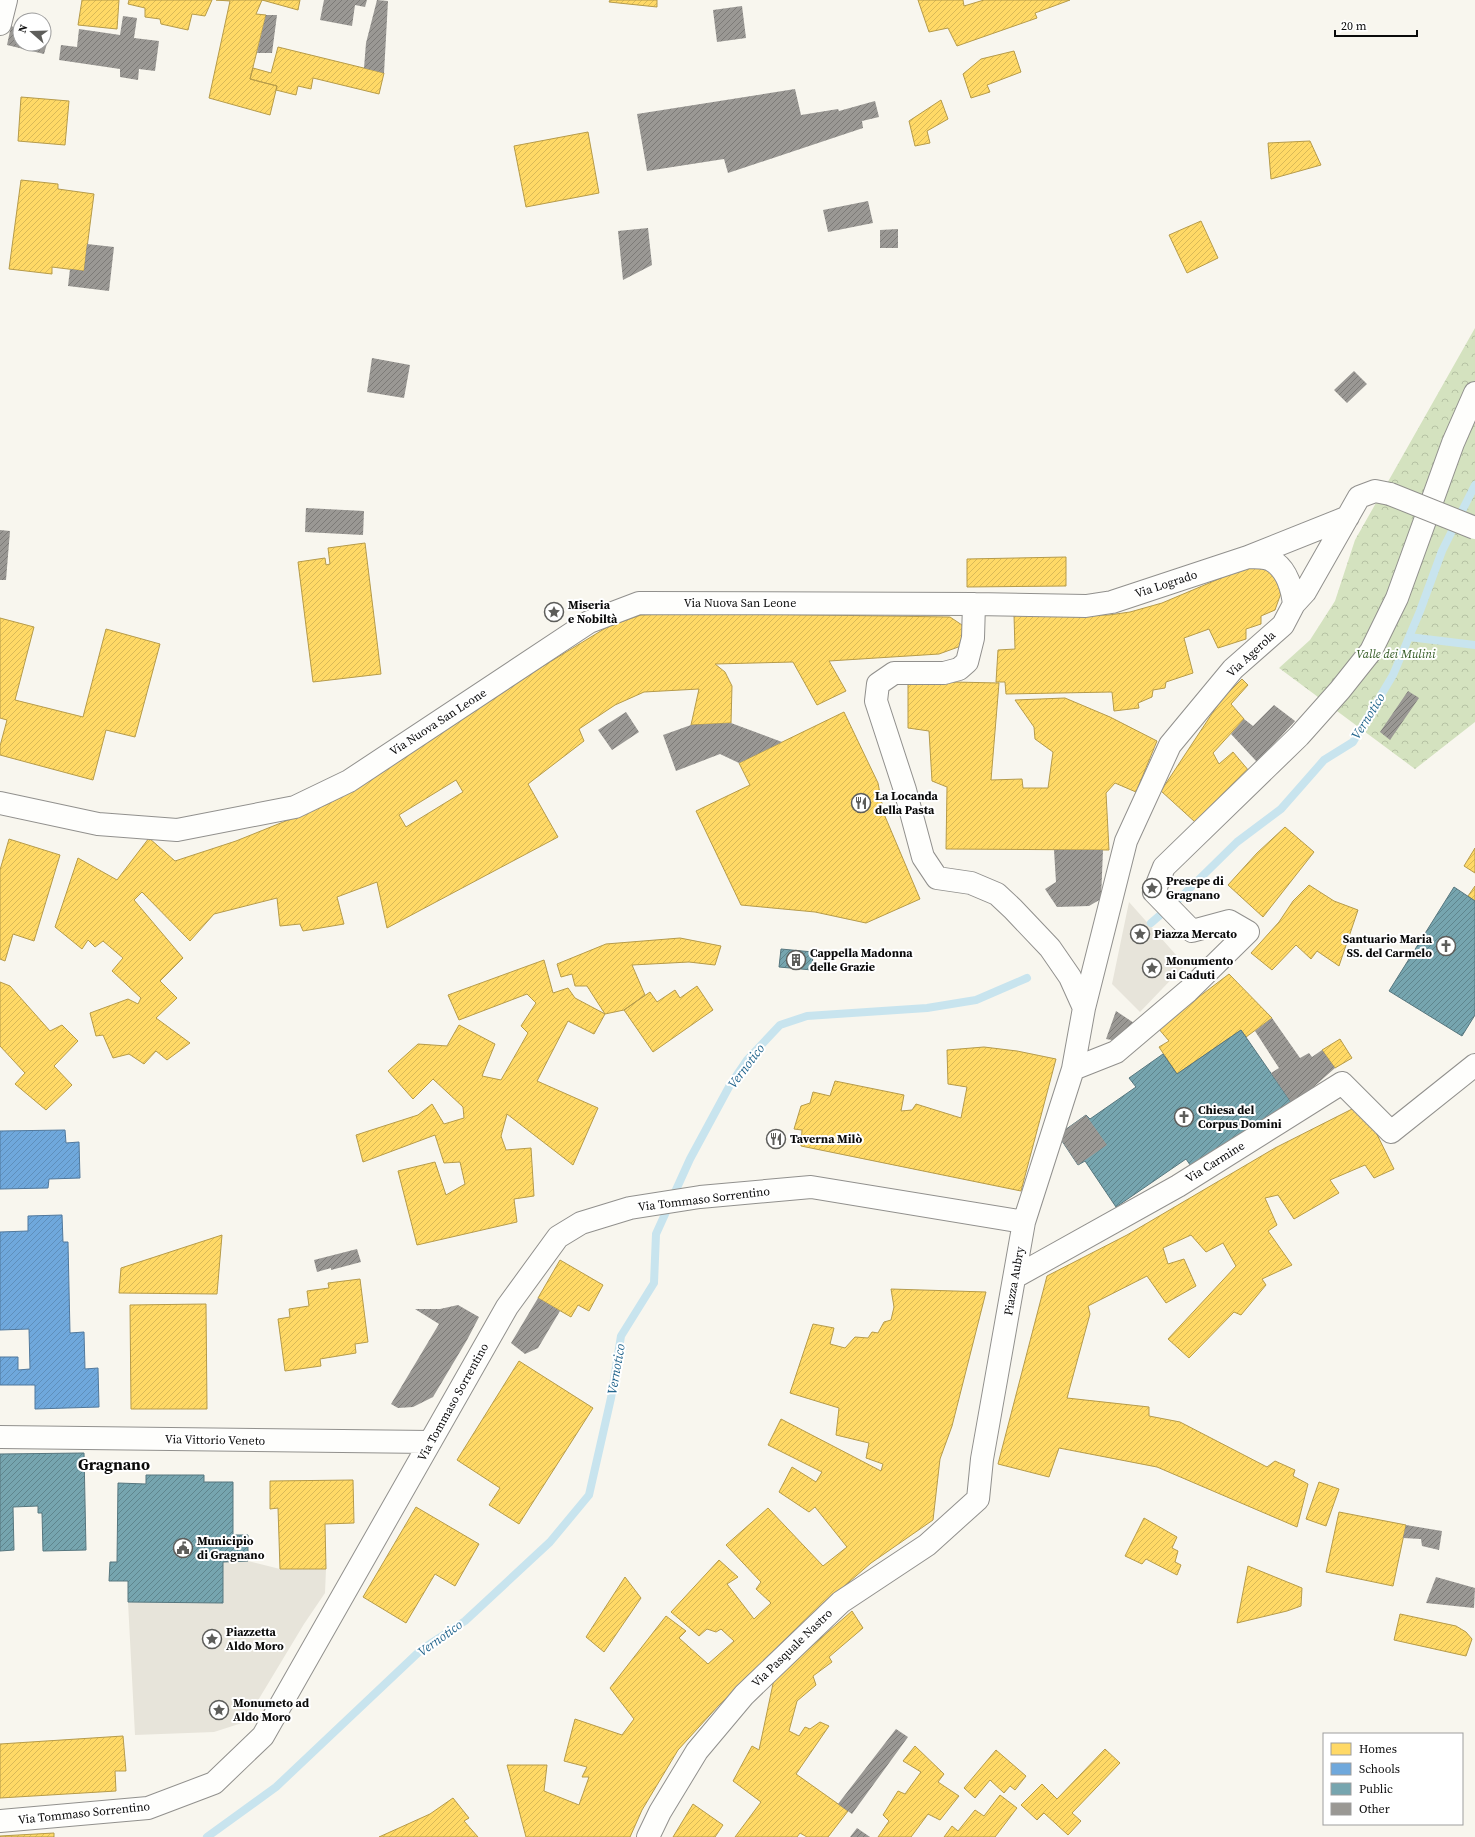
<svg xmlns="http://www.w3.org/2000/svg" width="1475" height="1837" font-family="'Source Serif 4',serif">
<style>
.forest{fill:url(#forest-crowns)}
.plaza{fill:#e7e4da}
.homes{fill:url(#homes-hatch);stroke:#b69b4a;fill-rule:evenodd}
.schools{fill:url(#schools-hatch);stroke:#51799d}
.public{fill:url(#public-hatch);stroke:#56767e}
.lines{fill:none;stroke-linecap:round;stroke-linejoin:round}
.stream{stroke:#c8e4ee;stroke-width:8}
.building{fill:url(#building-hatch)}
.minor-casing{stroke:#91908d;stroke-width:24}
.minor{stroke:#fefefc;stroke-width:22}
.minor-bridge-casing{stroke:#91908d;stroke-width:24;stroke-linecap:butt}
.minor-bridge{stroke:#fefefc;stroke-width:22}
.labels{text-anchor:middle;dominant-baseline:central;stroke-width:4;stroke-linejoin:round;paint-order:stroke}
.street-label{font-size:12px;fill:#0a0a0a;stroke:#fff}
.poi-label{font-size:12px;font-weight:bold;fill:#0a0a0a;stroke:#fff;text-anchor:start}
.park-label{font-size:12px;font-style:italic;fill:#315922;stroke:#fff}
.water-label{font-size:13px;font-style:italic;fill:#22658d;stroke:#fff}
.district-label{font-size:16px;font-weight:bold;fill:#0a0a0a;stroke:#fff}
</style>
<defs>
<pattern id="forest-crowns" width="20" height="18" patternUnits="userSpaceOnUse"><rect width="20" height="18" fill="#d4e2bf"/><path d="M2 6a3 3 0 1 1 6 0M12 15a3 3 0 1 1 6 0" fill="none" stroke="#b5c1a3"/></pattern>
<pattern id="homes-hatch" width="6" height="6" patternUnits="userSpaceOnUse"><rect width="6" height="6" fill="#ffd966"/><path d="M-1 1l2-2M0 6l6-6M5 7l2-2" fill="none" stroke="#d9b957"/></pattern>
<pattern id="schools-hatch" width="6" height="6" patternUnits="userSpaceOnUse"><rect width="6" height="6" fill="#6fa8dc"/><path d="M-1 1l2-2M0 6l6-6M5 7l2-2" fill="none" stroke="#5f8fbb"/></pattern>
<pattern id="public-hatch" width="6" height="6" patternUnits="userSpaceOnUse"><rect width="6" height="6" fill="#76a5af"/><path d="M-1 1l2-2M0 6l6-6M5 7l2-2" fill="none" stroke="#5f858d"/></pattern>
<pattern id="building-hatch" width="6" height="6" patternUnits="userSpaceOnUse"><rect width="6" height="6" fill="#9a9894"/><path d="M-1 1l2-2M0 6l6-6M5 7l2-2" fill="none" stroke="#7c7a77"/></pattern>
</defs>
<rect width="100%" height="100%" fill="#f8f6ee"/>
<path class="forest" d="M1475,328V722L1415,769L1279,668L1310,640L1335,601L1355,540Z"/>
<path class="plaza" d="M1129,902L1185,965L1140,1012L1112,984Z
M248,1561L280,1569H326L325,1593L304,1624L245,1722L214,1732L135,1735L128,1602L223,1603V1562Z"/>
<path class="homes" d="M82,0H119L117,29L78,25Z
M129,0H212L205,16L192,14L188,30L161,24L160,19L145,17V8L128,4Z
M216,0H262L256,14L266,15L250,79L277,86L270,115L209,98L230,1Z
M262,0H300L298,10Z
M610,0H657V7L609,2Z
M918,0H963L964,6L984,0H1070L1035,13L1037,18L957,46L948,28L929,32Z
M278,47L384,73L379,94L313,78L311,89L298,86L296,95L276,90L277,86L250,79L253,68L271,73Z
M1014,51L1021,72L987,85L990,92L971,98L963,74L981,59Z
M21,97L69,101L65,145L18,141Z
M941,100L948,119L927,131L930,143L915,146L909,121Z
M588,132L599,193L526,207L514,146Z
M1310,141L1321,165L1271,179L1268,143Z
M21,180L58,184V189L94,194L84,271L52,267V274L9,269Z
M1201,221L1218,258L1187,273L1169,235Z
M365,543L381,674L313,682L298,562L325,558L326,565L330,564L328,548Z
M1066,557V586L967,587V559Z
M1259,562L1276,574L1281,593L1275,610L1261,616V624L1246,629V639L1218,648L1209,629L1184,638L1193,673L1166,682L1165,688L1153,690L1152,697L1138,703L1139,708L1114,711L1112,692L1006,694L1005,682H996L998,650L1015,649L1014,615H1109L1130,612L1162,603Z
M685,613L950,617L962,625L965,637L961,646L939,654L829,661L846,691L817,705L793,662L715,664L725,672L732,686L731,723L691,725L699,689L644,692L615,705L579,729L584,741L528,784L558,837L387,928L377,882L337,897L344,924L303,931L300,924L280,926L277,898L214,914L190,941L142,892L134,900L183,958L160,981L177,998L156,1018L190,1043L167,1060L156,1051L144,1064L129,1054L113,1058L103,1035L96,1036L90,1013L128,999L138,1004L141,998L112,971L123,958L103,941L95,947L88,940L82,949L55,927L78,858L117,880L149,838L175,861L236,841L328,804L369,781L540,668L609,626L641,615ZM456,780L463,792L406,827L399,815Z
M0,618L34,627L15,700L83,717L106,629L160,644L135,737L106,730L93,780L0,755V746L7,720L0,718Z
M1242,679L1248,685L1231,704L1244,719L1213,753L1219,764L1233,752L1249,771L1195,822L1161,791L1221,700Z
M908,681L999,683L991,780L1022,779L1023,788H1048L1053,752L1035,739L1034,727L1015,700L1065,698L1110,717L1157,741L1136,792L1115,783L1106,793L1109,850L946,849L947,787L932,781L929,731L908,728Z
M844,712L878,783L884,814L920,899L866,923L815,912L741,905L696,811L750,785L739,763Z
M1285,827L1314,852L1263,917L1228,885L1257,853Z
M9,839L60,855L34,941L13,934L5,961L0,959V870Z
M1475,848V873L1464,866Z
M1309,885L1334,901L1358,910L1339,966L1317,951L1311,959L1296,945L1272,970L1251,953L1279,922L1293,901Z
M1475,886V901L1468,896Z
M680,938L721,946L715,965L689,962L632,965L645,995L624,1010L605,1014L587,986H575L572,974L561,977L557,964L606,944Z
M544,960L553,993L568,988L575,998L605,1014L594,1034L568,1021L537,1081L598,1108L573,1165L507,1114L501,1136L506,1150L531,1148L534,1196L514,1199L517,1222L417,1245L398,1171L435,1162L446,1195L465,1184L460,1162L444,1163L435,1135L363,1162L356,1135L418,1115L432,1104L444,1124L464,1118L463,1107L433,1079L413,1099L388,1071L418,1044L447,1046L459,1025L495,1044L482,1076L501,1080L528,1033L521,1026L536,1003L527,994L459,1020L448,995Z
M1229,974L1272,1018L1246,1037L1241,1030L1177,1074L1159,1047L1169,1041L1158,1028Z
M0,982L10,986L50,1031L62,1025L78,1041L54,1066L72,1085L46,1110L15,1084L25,1073L0,1046Z
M697,986L713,1010L653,1052L624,1010L650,992L657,1002L675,990L680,998Z
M1340,1039L1352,1058L1335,1068L1322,1050Z
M984,1047L1017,1051L1056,1059L1021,1191L801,1146L802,1130L794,1129L801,1106L810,1103L813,1092L830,1096L835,1081L904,1095L901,1111L912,1110L916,1104L961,1118L967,1087L948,1084L947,1050Z
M1362,1104L1394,1169L1374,1178L1365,1165L1330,1180L1339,1193L1294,1219L1278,1195L1265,1198L1277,1225L1268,1231L1292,1265L1262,1279L1266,1285L1241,1315L1234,1312L1189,1358L1168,1339L1236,1266L1223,1243L1206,1252L1191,1235L1163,1248L1168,1264L1184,1259L1196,1286L1166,1303L1147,1276L1088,1306L1090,1314L1067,1398L1149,1407V1416L1180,1422L1267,1467L1275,1461L1295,1470L1293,1476L1308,1484L1297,1527L1157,1467L1059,1448L1049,1477L998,1464L1047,1276L1127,1235L1275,1148Z
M222,1235L217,1294L119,1293L121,1268Z
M560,1260L603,1285L589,1311L578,1305L571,1317L538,1298Z
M360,1279L368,1342L355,1344L356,1353L320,1359L321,1366L285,1371L278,1319L290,1317L289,1309L309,1306L307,1291L329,1288L328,1283Z
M891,1289L986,1292L952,1426L940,1459L933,1520L871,1563L849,1582L801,1625L752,1677L719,1705L678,1750L642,1810L630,1837H526L507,1765H547L544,1791L579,1805L589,1777H582L587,1767L564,1761L575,1719L622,1735L634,1719L610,1688L666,1616L686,1631L679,1638L708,1664L734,1641L721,1629L716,1632L707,1629L699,1636L671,1612L719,1560L738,1577L727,1584L754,1619L771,1603L756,1589L761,1582L726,1545L768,1508L823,1566L847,1547L815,1507L809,1512L779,1492L792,1467L816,1482L822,1472L768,1445L781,1419L881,1471L883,1464L866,1458L869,1443L836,1435L839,1408L790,1393L813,1324L834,1328L830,1344L845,1348L855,1337L868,1338L872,1332L878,1333L884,1322L891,1320L894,1307Z
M206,1304L207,1409H131L130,1305Z
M519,1361L593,1408L519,1524L489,1505L500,1488L457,1460Z
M353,1480L354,1523L325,1524L326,1569H280L278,1508L270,1509V1481Z
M1319,1482L1339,1489L1326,1526L1306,1519Z
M416,1507L479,1544L455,1586L435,1574L406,1623L363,1597Z
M1339,1512L1406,1525L1393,1586L1326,1572Z
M1144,1518L1177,1537L1172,1548L1178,1551L1175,1562L1181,1565L1177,1575L1146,1559L1142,1564L1125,1556Z
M1248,1566L1302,1588L1301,1606L1287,1611L1237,1623Z
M625,1577L641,1598L604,1652L586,1637Z
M852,1611L863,1628L829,1657L832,1662L813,1676L816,1685L797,1701L789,1731L799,1736L805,1727L810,1729L820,1722L829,1726L796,1774L848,1811L828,1837H807L800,1833L797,1837H735L761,1802L733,1781L752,1746L759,1750L774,1679Z
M1400,1614L1456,1626L1466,1632L1472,1639L1466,1656L1394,1640Z
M123,1736L126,1771H115L116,1791L0,1798V1744Z
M915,1746L944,1774L938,1782L959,1796L940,1820L928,1814L911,1837H878L889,1821L883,1815L898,1791L905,1794L921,1772L903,1761Z
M1105,1749L1120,1763L1072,1813L1081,1821L1068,1835L1044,1813L1037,1820L1021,1805L1042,1784L1057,1799Z
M996,1750L1026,1776L1015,1790L1010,1786L1004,1793L990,1780L975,1798L964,1788Z
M1000,1795L1017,1808L995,1837H944L952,1826L958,1831L975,1810L984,1816Z
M453,1798L469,1818L464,1821L478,1837H379L430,1814Z
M693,1804L723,1825L715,1837H673Z
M54,1833V1837H0V1836Z"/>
<path class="schools" d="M65,1130L66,1143L79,1142L80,1178L49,1179L48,1188L0,1189V1131Z
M62,1215L63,1242H68L70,1333L84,1332L85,1369L98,1368L99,1407L35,1409V1385H0V1357H18V1370L30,1369L29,1329L0,1330V1232L28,1231V1216Z"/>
<path class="public" d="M1454,887L1475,901V1015L1462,1036L1389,991Z
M781,949L813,952L812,970L779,967Z
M1241,1030L1293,1105L1195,1172L1186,1159L1116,1207L1085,1161L1078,1165L1058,1135L1086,1115L1090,1119L1136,1087L1129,1078L1163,1054L1177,1074Z
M84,1453L86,1550L43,1551L42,1513H38V1506L13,1507L14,1550L0,1551V1454Z
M146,1475H204V1482H233V1535H248V1561L223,1562V1603L128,1602V1581H109L110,1562H117L118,1483L146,1484Z"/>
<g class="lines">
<path class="stream" d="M1409,637L1475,645
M1151,923L1181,897L1237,842L1281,809L1324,760L1353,742L1393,675L1420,611L1442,551L1475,485
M207,1837L276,1787L422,1649L465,1621L550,1542L589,1495L611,1398L621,1336L654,1283L656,1234L690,1159L730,1085L747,1060L780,1025L807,1016L927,1008L976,1000L1027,978"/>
</g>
<path class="building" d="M324,0H367L365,7L355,5L352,26L320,20Z
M377,0L388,1L384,73L364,68L366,43Z
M742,6L746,38L717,42L713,10Z
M266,15H277L272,53H257Z
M123,16L137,18L134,38L159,41L155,71L139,69L138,80L120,77V69L59,60L61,45L77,47L79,29L120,35Z
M11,26L20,29V44H44V39L48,40L44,54L7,45Z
M795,89L801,115L838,109L839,111L875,101L879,117L862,121L863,128L728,173L724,159L647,171L637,114Z
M868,201L873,223L828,232L823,210Z
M648,228L652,265L623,280L618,231Z
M898,229V248H880V230Z
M87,244L114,247L109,291L68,286L70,269L84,271Z
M372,358L410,365L404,398L367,392Z
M1354,371L1367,384L1347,403L1334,390Z
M306,508L364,511L363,535L305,532Z
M0,530L10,531L6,580H0Z
M1408,691L1419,698L1390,740L1380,732Z
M1274,705L1295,721L1257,762L1231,734L1244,719L1253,726Z
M626,712L639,732L612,750L598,730Z
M731,723L782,742L739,763L720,754L676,771L663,735L691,725Z
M1054,850H1103L1101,899L1089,906L1057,907L1045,889L1056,882Z
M1116,1011L1134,1023L1118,1041L1106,1039Z
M1272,1018L1300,1058L1309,1053L1312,1057L1322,1050L1335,1068L1293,1105L1271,1073L1279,1068L1255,1031Z
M1086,1115L1107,1145L1078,1165L1058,1135Z
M357,1249L361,1262L331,1270V1268L317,1272L314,1260Z
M538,1298L560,1311L538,1348L525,1354L511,1343Z
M458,1305L479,1317L467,1340L433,1397L413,1407L398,1408L391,1404L439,1324L415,1309H440Z
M1406,1525L1442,1531L1439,1550L1422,1546L1421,1539L1403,1538Z
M1436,1577L1475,1588L1474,1608L1426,1603Z
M896,1729L908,1737L852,1814L838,1804Z
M857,1828L870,1837H850Z"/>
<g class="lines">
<g class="minor-casing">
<path id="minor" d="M0,24L6,0
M1248,557C1255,557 1265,557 1271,560C1286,568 1292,588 1294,604
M974,604L973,638L967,662L959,669L944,673H894L878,684L876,701L905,790L923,857L937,878L971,883L997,894L1013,909L1050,948L1070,977L1084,1008
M0,803L98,824L177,830L295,807L349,781L589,622L639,603L974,604L1086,606L1112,602L1248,557L1348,517
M1073,1069L1116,1052L1188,991L1248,932L1229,921L1192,931L1154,892L1164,867L1299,736L1340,690L1371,651L1397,598L1453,443L1475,393
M1015,1277L1178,1186L1342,1083L1391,1132L1475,1065
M0,1437L430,1442
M0,1821L148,1808L214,1783L263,1736L507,1307L558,1237L581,1223L630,1208L700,1197L811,1187L1024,1222
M648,1837L660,1812L697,1751L744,1695L841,1602L927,1545L978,1499L982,1459L1024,1222L1073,1069L1084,1008L1126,841L1170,745L1233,669L1283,625L1294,604L1305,592L1359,497L1375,491L1390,494"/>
</g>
<use href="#minor" class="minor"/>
<g class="minor-bridge-casing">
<path id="minor-bridge" d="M1390,494L1475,528"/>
</g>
<use href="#minor-bridge" class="minor-bridge"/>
</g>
<defs>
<g id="sight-ring" transform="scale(1)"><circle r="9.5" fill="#fff" stroke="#5d5d5a" stroke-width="1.5"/><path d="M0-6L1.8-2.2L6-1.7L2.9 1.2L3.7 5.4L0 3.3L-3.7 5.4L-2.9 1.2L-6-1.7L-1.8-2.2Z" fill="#5d5d5a"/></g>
<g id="restaurant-ring" transform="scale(1)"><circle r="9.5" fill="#fff" stroke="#5d5d5a" stroke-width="1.5"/><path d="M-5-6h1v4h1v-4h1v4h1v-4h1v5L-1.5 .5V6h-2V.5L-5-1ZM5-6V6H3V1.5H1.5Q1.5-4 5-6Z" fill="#5d5d5a"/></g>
<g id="church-ring" transform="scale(1)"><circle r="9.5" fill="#fff" stroke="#5d5d5a" stroke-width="1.5"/><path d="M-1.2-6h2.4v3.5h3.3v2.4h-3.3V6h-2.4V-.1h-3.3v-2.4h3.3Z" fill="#5d5d5a"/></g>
<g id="building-ring" transform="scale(1)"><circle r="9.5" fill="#fff" stroke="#5d5d5a" stroke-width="1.5"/><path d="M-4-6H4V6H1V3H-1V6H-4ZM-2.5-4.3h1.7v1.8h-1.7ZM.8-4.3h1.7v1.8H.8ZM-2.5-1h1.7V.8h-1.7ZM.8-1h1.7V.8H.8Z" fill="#5d5d5a"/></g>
<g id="civic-ring" transform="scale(1)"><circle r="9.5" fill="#fff" stroke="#5d5d5a" stroke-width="1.5"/><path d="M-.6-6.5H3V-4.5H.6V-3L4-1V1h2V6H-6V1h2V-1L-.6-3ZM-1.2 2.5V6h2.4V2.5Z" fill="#5d5d5a"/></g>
</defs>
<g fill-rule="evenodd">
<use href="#sight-ring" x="554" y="612"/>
<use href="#restaurant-ring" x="861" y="803"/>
<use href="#sight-ring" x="1152" y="888"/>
<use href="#sight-ring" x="1140" y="934"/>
<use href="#church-ring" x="1446" y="946"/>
<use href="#building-ring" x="796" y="960"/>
<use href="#sight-ring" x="1152" y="968"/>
<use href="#church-ring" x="1184" y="1117"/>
<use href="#restaurant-ring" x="776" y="1139"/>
<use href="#civic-ring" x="183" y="1548"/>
<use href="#sight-ring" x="212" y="1639"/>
<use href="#sight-ring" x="219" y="1710"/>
</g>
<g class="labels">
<g class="street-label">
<text transform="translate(1166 584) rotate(-18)">Via Logrado</text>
<text x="740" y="603">Via Nuova San Leone</text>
<text transform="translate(1251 654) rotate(-43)">Via Agerola</text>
<text transform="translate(438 722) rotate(-33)">Via Nuova San Leone</text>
<text transform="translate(1215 1162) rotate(-32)">Via Carmine</text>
<text transform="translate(704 1199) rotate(-7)">Via Tommaso Sorrentino</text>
<text transform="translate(1014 1281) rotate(-80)">Piazza Aubry</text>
<text transform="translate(453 1402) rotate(-61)">Via Tommaso Sorrentino</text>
<text transform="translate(215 1440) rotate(1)">Via Vittorio Veneto</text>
<text transform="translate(792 1648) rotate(-44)">Via Pasquale Nastro</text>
<text transform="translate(84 1813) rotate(-6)">Via Tommaso Sorrentino</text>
</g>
<g class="poi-label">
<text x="568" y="605">Miseria<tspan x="568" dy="14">e Nobiltà</tspan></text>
<text x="875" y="796">La Locanda<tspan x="875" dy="14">della Pasta</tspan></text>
<text x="1166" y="881">Presepe di<tspan x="1166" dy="14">Gragnano</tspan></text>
<text x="1154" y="934">Piazza Mercato</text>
<text x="1432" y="939" text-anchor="end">Santuario Maria<tspan x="1432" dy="14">SS. del Carmelo</tspan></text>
<text x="810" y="953">Cappella Madonna<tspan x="810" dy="14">delle Grazie</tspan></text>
<text x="1166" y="961">Monumento<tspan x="1166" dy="14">ai Caduti</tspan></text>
<text x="1198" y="1110">Chiesa del<tspan x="1198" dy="14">Corpus Domini</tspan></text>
<text x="790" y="1139">Taverna Milò</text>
<text x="197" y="1541">Municipio<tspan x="197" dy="14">di Gragnano</tspan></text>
<text x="226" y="1632">Piazzetta<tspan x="226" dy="14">Aldo Moro</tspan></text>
<text x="233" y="1703">Monumeto ad<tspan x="233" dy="14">Aldo Moro</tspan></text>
</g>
<g class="park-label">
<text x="1396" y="654">Valle dei Mulini</text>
</g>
<g class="water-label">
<text transform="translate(1368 716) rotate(-58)">Vernotico</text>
<text transform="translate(746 1066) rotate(-53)">Vernotico</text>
<text transform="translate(616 1369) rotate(-80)">Vernotico</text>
<text transform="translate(440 1638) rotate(-36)">Vernotico</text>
</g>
<g class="district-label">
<text x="114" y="1464">Gragnano</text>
</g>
</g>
<rect x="1323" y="1733" width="140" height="92" fill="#ffffff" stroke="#9d9d9d"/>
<rect x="1331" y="1743" width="20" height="12" fill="#ffd966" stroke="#9d9d9d"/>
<text x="1359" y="1753" font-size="12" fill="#0a0a0a">Homes</text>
<rect x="1331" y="1763" width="20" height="12" fill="#6fa8dc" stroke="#9d9d9d"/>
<text x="1359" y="1773" font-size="12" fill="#0a0a0a">Schools</text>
<rect x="1331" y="1783" width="20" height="12" fill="#76a5af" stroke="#9d9d9d"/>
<text x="1359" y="1793" font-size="12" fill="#0a0a0a">Public</text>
<rect x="1331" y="1803" width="20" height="12" fill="#9a9894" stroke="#9d9d9d"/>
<text x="1359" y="1813" font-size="12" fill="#0a0a0a">Other</text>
<g transform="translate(32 32) rotate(290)"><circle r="19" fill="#ffffff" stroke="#9d9d9d"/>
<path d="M0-3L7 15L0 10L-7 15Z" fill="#5d5d5a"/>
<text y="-6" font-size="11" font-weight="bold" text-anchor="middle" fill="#0a0a0a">N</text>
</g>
<path d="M1335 30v6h82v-6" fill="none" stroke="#0a0a0a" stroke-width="2"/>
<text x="1341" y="30" font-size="12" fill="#0a0a0a" stroke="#ffffff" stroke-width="3" paint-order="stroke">20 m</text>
</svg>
